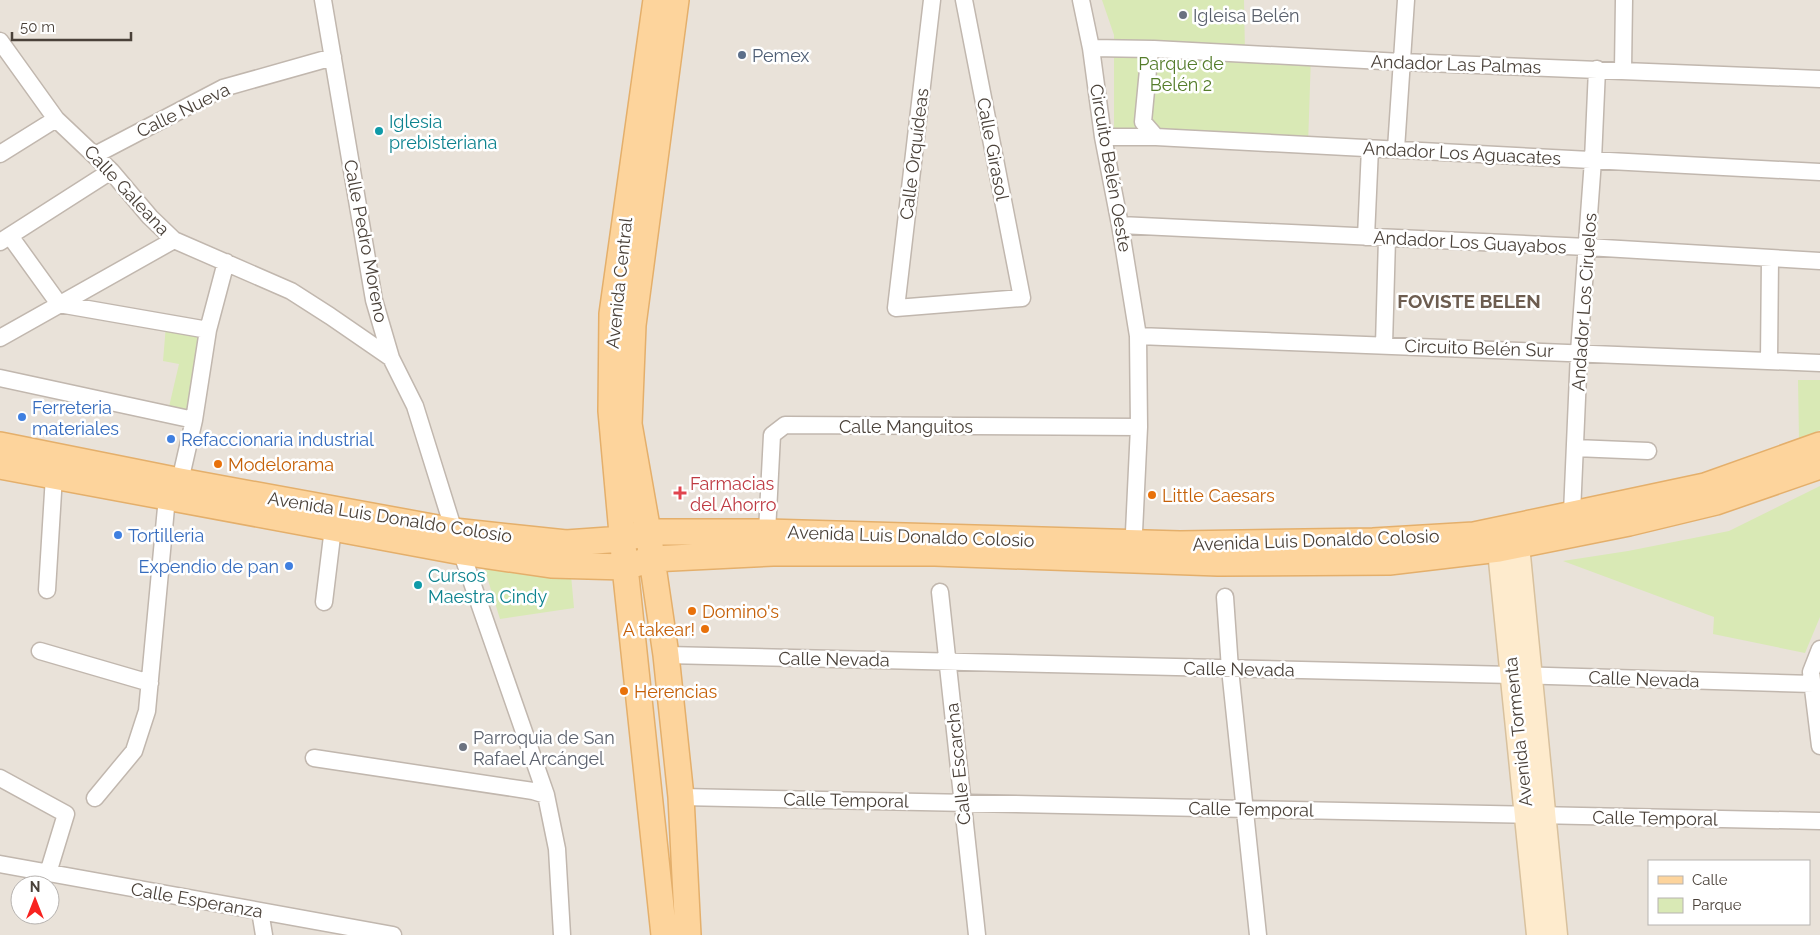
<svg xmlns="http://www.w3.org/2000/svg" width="1820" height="935" font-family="Raleway,sans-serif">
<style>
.residential{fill:#e9e2d9;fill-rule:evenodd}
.green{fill:#d9e9b5}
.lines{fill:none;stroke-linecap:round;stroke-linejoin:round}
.street-casing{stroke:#c1b7ae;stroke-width:19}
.secondary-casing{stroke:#d8c19e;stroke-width:25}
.primary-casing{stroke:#e4af6b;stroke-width:28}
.street{stroke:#fff;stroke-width:16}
.secondary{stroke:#feebcd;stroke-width:22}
.primary{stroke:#fdd49c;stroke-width:25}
.worship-dot{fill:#6b7280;stroke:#fff;stroke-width:2}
.service-dot{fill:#5c6f8a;stroke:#fff;stroke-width:2}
.culture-dot{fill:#0f9aa8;stroke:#fff;stroke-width:2}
.shop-dot{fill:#3f7fe0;stroke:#fff;stroke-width:2}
.food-dot{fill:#e8710a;stroke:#fff;stroke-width:2}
.health-dot{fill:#e0444e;stroke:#fff;stroke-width:2}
.labels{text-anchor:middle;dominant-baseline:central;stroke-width:5;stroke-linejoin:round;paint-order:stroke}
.worship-label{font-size:18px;fill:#5b616d;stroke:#fff;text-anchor:start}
.service-label{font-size:18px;fill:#4e5e75;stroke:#fff;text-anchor:start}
.park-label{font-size:18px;fill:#557d2b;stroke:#fff}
.street-label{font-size:18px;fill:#4a4139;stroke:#fff}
.culture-label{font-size:18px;fill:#0d838f;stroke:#fff;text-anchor:start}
.shop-label{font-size:18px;fill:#366cbe;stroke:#fff;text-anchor:start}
.food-label{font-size:18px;fill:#c56008;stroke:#fff;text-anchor:start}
.health-label{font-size:18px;fill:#be3a42;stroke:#fff;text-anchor:start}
.neighbourhood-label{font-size:19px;font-weight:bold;fill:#6d5d50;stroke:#fff}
</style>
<rect width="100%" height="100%" fill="#f5f1eb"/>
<path class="residential" d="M0,0H1820V935H0ZM1649,861H1809V924H1649ZM20,885H50V915H20Z"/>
<path class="green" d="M1102,0H1244L1245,54L1311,56L1308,145L1114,137V35Z
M166,325L204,331L191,416L168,411L179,364L163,361Z
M1798,380H1820V430L1799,440Z
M1820,486V617L1805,653L1713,634L1714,617L1563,561L1628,551L1729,531Z
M484,567L571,575L574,608L500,619Z"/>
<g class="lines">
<g class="street-casing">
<path id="street" d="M323,0L374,300L391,358L415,406L454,531L546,795L557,849L562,935
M932,0L896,308L1022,298L964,0
M1081,0L1091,48L1103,137L1120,225L1138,336L1139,427L1133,553
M0,41L56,119L111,171L150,217L174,240L291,291L330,316L391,358
M1091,48L1154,49L1402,62L1820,79
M1150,49L1143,122L1156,137
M1623,70L1624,0
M1103,137H1156L1820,172
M1396,149L1406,0
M0,154L56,119
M95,155L223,88L333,57
M1120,225L1587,247L1820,261
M10,236L59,304L208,330
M1366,237L1370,148
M0,242L111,171
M1138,336L1820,363
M0,338L174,240
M1384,345L1387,238
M1769,360L1770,258
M0,378L194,420
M1575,448L1648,451
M180,481L194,420L208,330L226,262
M1573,522L1572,513L1579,352L1593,160L1597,69
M767,532L772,435L785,425L1139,427
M47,590L54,476
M940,592L977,935
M1225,597L1230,669L1258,935
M324,602L333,528
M1820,649L1811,672L1820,746
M40,651L150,683
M666,655L1512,675L1813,684
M314,758L533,791L546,795
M0,778L66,814L48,873
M681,797L1820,821
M95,798L134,751L147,711L167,497
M0,864L393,935
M260,911L264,935"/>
</g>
<g class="secondary-casing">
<path id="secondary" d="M1497,531L1538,935
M1518,545L1556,935"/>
</g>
<g class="primary-casing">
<path id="primary" d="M656,0L612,314L611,411L625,567L664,935
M676,0L633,325L629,424L648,532L666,655L681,797L688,935
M0,445L180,481L454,531L566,543L623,539L648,532H767L1180,544L1373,541L1474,535L1705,486L1820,445
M0,466L462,552L551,565L625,567L652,559L773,553H935L1218,563L1389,562L1499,549L1629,523L1716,502L1820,466"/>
</g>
<use href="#street" class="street"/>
<use href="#secondary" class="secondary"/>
<use href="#primary" class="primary"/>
</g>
<g class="worship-dot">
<circle cx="1183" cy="15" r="5"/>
<circle cx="463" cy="747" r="5"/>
</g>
<circle class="service-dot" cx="742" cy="55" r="5"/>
<g class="culture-dot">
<circle cx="379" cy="131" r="5"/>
<circle cx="418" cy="585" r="5"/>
</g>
<g class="shop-dot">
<circle cx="22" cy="417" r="5"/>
<circle cx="171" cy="439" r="5"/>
<circle cx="118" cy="535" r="5"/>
<circle cx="289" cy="566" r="5"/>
</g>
<g class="food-dot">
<circle cx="218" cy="464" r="5"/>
<circle cx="1152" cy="495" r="5"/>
<circle cx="692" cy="611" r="5"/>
<circle cx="705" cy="629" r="5"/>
<circle cx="624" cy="691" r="5"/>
</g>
<path class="health-dot" d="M677.5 485.5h5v5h5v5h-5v5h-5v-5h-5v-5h5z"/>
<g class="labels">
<g class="worship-label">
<text x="1193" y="15">Igleisa Belén</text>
<text x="473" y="737">Parroquia de San<tspan x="473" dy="21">Rafael Arcángel</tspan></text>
</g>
<g class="service-label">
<text x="752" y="55">Pemex</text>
</g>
<g class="park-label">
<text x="1181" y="63">Parque de<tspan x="1181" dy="21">Belén 2</tspan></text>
</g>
<g class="street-label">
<text transform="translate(1456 64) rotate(2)">Andador Las Palmas</text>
<text transform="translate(183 110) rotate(-26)">Calle Nueva</text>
<text transform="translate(993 149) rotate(79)">Calle Girasol</text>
<text transform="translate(1462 153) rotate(3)">Andador Los Aguacates</text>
<text transform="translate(914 154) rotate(-83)">Calle Orquídeas</text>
<text transform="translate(1111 168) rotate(80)">Circuito Belén Oeste</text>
<text transform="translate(127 190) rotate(47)">Calle Galeana</text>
<text transform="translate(366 241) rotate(79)">Calle Pedro Moreno</text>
<text transform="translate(1470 242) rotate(3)">Andador Los Guayabos</text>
<text transform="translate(619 283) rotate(-84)">Avenida Central</text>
<text transform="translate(1584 302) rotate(-86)">Andador Los Ciruelos</text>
<text transform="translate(1479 348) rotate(2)">Circuito Belén Sur</text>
<text x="906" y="426">Calle Manguitos</text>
<text transform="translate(390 517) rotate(9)">Avenida Luis Donaldo Colosio</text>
<text transform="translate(911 536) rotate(2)">Avenida Luis Donaldo Colosio</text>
<text transform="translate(1316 540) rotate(-2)">Avenida Luis Donaldo Colosio</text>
<text transform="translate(834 659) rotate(1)">Calle Nevada</text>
<text transform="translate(1239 669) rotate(1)">Calle Nevada</text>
<text transform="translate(1644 679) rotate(2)">Calle Nevada</text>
<text transform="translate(1518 732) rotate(-96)">Avenida Tormenta</text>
<text transform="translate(958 764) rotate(-96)">Calle Escarcha</text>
<text transform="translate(846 800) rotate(1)">Calle Temporal</text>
<text transform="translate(1251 809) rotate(1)">Calle Temporal</text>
<text transform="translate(1655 818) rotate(1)">Calle Temporal</text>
<text transform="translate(197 900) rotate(10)">Calle Esperanza</text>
</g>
<g class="culture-label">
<text x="389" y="121">Iglesia<tspan x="389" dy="21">prebisteriana</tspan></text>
<text x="428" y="575">Cursos<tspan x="428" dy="21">Maestra Cindy</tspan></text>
</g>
<g class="shop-label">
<text x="32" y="407">Ferreteria<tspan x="32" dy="21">materiales</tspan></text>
<text x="181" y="439">Refaccionaria industrial</text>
<text x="128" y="535">Tortilleria</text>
<text x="279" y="566" text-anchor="end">Expendio de pan</text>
</g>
<g class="food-label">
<text x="228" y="464">Modelorama</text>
<text x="1162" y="495">Little Caesars</text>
<text x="702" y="611">Domino's</text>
<text x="695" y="629" text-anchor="end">A takear!</text>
<text x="634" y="691">Herencias</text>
</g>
<g class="health-label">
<text x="690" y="483">Farmacias<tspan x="690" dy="21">del Ahorro</tspan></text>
</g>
<g class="neighbourhood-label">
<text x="1469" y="301">FOVISTE BELEN</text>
</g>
</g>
<rect x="1648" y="860" width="162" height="65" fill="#ffffff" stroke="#b7b3b0"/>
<rect x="1658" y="876" width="25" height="8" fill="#fdd49c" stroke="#b7b3b0"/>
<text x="1692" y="885" font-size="15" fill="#4a4139">Calle</text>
<rect x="1658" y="898" width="25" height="15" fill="#d9e9b5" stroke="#b7b3b0"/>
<text x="1692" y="910" font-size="15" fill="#4a4139">Parque</text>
<g transform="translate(35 900)"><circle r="24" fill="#ffffff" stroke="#b7b3b0"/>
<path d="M0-4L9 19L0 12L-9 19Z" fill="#f8221f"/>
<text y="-8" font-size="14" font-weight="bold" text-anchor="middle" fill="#4a4139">N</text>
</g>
<path d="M12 32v8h119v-8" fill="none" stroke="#4a4139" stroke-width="2.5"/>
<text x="20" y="32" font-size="15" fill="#4a4139" stroke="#ffffff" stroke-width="4" paint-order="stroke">50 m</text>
</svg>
